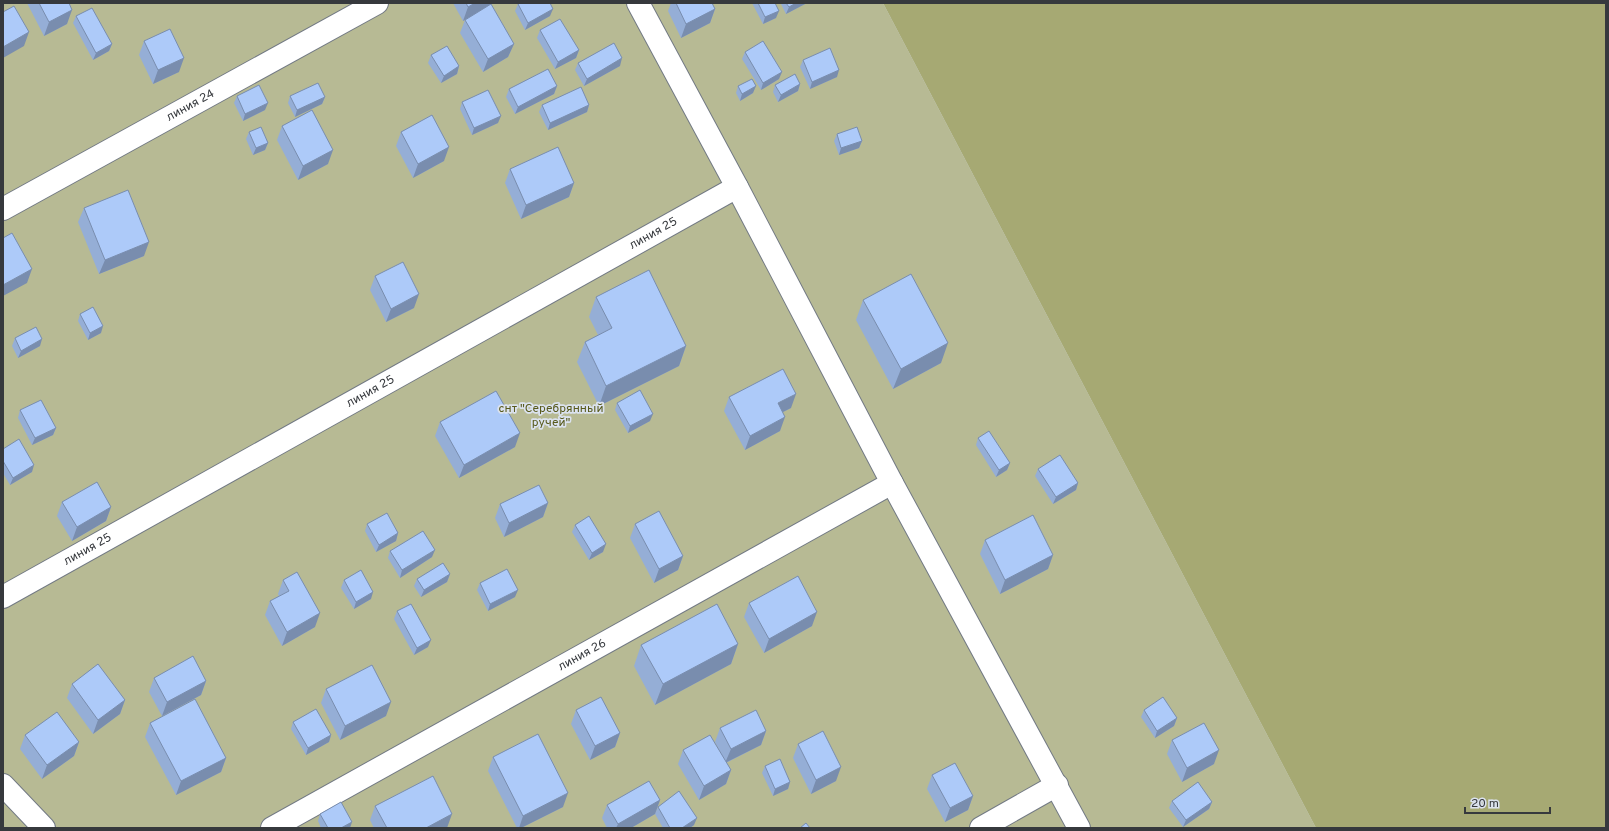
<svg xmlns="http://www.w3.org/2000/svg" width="1609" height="831" font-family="Overpass,sans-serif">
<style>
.green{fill:#b7ba94}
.forest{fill:#a6a973}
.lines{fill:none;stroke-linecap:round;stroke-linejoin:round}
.minor-casing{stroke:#737a84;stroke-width:24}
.minor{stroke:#fff;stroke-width:22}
.wall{fill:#95aed6}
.shaded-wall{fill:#798dae}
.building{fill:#adcaf9;stroke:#798dae}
.labels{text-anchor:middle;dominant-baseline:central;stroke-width:3.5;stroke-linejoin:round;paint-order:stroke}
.street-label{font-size:12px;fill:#36393d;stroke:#dbe2ee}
.park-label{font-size:12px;fill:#585a1c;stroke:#dbe2ee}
</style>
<rect width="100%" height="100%" fill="#dbe2ee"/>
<path class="green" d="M3,3H883L1316,828H3Z"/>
<path class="forest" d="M883,3H1606V828H1316Z"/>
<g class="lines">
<g class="minor-casing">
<g id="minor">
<path d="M638,3L737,187L892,483L1079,828"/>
<path id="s1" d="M3,209L377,3"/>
<path id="s2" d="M3,597L737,187"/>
<path d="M3,785L44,828"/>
<path id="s3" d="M272,828L892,483"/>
<path d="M981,828L1057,785"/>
</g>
</g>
<use href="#minor" class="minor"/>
</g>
<path class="wall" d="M27,3H69L67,24L44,36Z
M453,3H493L491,4L514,44L508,57L483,72L460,33L465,20L463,21Z
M671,3H712L715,9L710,23L681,38L668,11Z
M752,3H775L776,18L763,24Z
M781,3H807L786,14L781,4Z
M518,4L550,16L525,30L515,11Z
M76,16L112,44L109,51L93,60L73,23Z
M540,30L579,50L576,58L555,69L537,38Z
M144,41L179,72L153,84L139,55Z
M745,52L779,79L761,90L742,59Z
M431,55L459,66L457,74L441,83L428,63Z
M803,60L837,77L810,89L800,67Z
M578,63L620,66L584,86L575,70Z
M800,84L798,91L778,102L773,92L775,85Z
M557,86L554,94L515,114L506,97L509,89Z
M738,86L753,93L740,101L736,93Z
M237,96L265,110L243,121L234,103Z
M290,96L325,97L322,104L295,117L288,103Z
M462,102L498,123L472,135L460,109Z
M542,105H589L587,112L548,130L539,112Z
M282,126L328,164L298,180L277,140Z
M249,132L268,143L265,150L253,155L246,139Z
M401,132L444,161L413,178L396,146Z
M837,134L862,141L859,148L839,155L834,141Z
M510,169L574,183L569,197L521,219L505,183Z
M84,208L144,256L99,274L78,222Z
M375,276L414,308L386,322L370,290Z
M596,297L686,346L679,366L599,406L577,362L585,342L598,335L589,317Z
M863,300L941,363L893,389L856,320Z
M80,314L101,333L88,340L78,321Z
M15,338L40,346L18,358L12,346Z
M729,397L791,408L783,412L780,431L745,450L724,411Z
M617,403L650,421L628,433L615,410Z
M20,410L56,428L53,435L32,445L18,418Z
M440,422L515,447L459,478L435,436Z
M978,438L1010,463L1007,470L996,477L976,445Z
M3,449L32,472L10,485L3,473Z
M1038,469L1078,483L1076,490L1053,504L1035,476Z
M62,502L111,507L106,521L72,541L57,516Z
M548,503L543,517L504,537L495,518L500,504Z
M367,524L398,533L396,541L376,552L365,531Z
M635,524L683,556L678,570L654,583L630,538Z
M575,525L603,552L589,560L572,532Z
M985,540L1053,555L1048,569L1000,594L980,554Z
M390,551L432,557L400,578L388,558Z
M450,574L447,582L421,597L414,586L417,579Z
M283,580L315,627L282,646L265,615L270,601L279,596L278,594Z
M344,580L371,599L354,609L341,588Z
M480,583L515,597L488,611L477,590Z
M749,603L812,626L764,653L744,617Z
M397,611L428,647L414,655L394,619Z
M738,644L731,664L655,705L634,666L641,645Z
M154,678L206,681L201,695L162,716L149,692Z
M72,684L125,700L120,714L93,734L67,698Z
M326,689L386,716L340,740L321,703Z
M576,710L620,733L615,747L590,760L571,724Z
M1144,710L1177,718L1174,726L1155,738L1141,717Z
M293,722L331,735L329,742L306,755L291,729Z
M150,723L226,758L221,772L176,795L145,737Z
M720,728L766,731L761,745L726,763L731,770L726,784L699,800L678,764L683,750L720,752L715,742Z
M25,735L79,742L74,756L42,779L20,749Z
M1172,740L1214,764L1182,782L1167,754Z
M798,744L836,781L811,794L793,758Z
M493,757L563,807L521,828H517L488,771Z
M765,766L790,782L788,789L773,796L762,773Z
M932,775L973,796L968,810L945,822L927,789Z
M660,800L655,814L631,828H607L602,818L607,805Z
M1172,801L1212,802L1209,809L1183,827L1169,808Z
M375,806L447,828H374L370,820Z
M658,807L694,825L690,828H663L655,814Z
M320,814L350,828H321L318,821Z"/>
<path class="shaded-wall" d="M475,3H493L463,21L468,7Z
M796,3H807L786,14L789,7Z
M553,9L550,16L525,30L528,23Z
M715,9L710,23L681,38L686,24Z
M72,10L67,24L44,36L49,22Z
M779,11L776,18L763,24L765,17Z
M29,32L24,46L3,58V47Z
M112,44L109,51L93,60L96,53Z
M514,44L508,57L483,72L488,59Z
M579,50L576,58L555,69L558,62Z
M184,58L179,72L153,84L158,70Z
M622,58L620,66L584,86L587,79Z
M459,66L457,74L441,83L444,76Z
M839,70L837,77L810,89L812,82Z
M782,72L779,79L761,90L763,83Z
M800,84L798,91L778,102L781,95Z
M557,86L554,94L515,114L518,107Z
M756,86L753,93L740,101L742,94Z
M325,97L322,104L295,117L297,110Z
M268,103L265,110L243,121L245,114Z
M589,105L587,112L548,130L550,123Z
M501,116L498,123L472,135L474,128Z
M862,141L859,148L839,155L841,148Z
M268,143L265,150L253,155L256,148Z
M449,147L444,161L413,178L418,164Z
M333,150L328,164L298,180L303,166Z
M574,183L569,197L521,219L526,205Z
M149,242L144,256L99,274L105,260Z
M32,269L27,283L3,296V285Z
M419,294L414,308L386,322L391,309Z
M103,326L101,333L88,340L90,333Z
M42,339L40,346L18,358L21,351Z
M948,343L941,363L893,389L901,369Z
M686,346L679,366L599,406L606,386Z
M796,394L791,408L773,417L778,403Z
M653,414L650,421L628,433L630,426Z
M785,417L780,431L745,450L750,436Z
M56,428L53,435L32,445L35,438Z
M520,433L515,447L459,478L464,465Z
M1010,463L1007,470L996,477L999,470Z
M34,465L32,472L10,485L13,478Z
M1078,483L1076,490L1053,504L1056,497Z
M548,503L543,517L504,537L509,523Z
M111,507L106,521L72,541L77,527Z
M398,533L396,541L376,552L379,545Z
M606,544L603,552L589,560L592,553Z
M435,550L432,557L400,578L402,570Z
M1053,555L1048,569L1000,594L1005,580Z
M683,556L678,570L654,583L659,569Z
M450,574L447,582L421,597L424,590Z
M518,590L515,597L488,611L490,604Z
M373,592L371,599L354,609L356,602Z
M817,612L812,626L764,653L769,639Z
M320,613L315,627L282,646L287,632Z
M431,640L428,647L414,655L417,648Z
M738,644L731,664L655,705L663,684Z
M206,681L201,695L162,716L167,702Z
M125,700L120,714L93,734L98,720Z
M391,702L386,716L340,740L345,726Z
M1177,718L1174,726L1155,738L1157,731Z
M766,731L761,745L725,763L731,749Z
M620,733L615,747L590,760L595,746Z
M331,735L329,742L306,755L308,748Z
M79,742L74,756L42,779L47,765Z
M1219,750L1214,764L1182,782L1187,768Z
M226,758L221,772L176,795L181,781Z
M841,767L836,781L811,794L816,780Z
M731,770L726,784L699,800L704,786Z
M790,782L788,789L773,796L775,789Z
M568,793L563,807L521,828H519L523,816Z
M973,796L968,810L945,822L950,808Z
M660,800L655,814L631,828H616L618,824Z
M1212,802L1209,809L1183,827L1186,820Z
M452,814L447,828H426Z
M697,818L694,825L690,828H682Z
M352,822L350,828H341Z"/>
<path class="building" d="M39,3H69L72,10L49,22Z
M466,3H475L468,7Z
M520,3H550L553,9L528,23L518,4Z
M676,3H712L715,9L686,24Z
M758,3H775L779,11L765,17Z
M786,3H796L789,7Z
M491,4L514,44L488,59L465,20Z
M14,6L29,32L3,47V12Z
M92,8L112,44L96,53L76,16Z
M560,19L579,50L558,62L540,30Z
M170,29L184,58L158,70L144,41Z
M763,41L782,72L763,83L745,52Z
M614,43L622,58L587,79L578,63Z
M447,46L459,66L444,76L431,55Z
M830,48L839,70L812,82L803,60Z
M548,69L557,86L518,107L509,89Z
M795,74L800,84L781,95L775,85Z
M752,79L756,86L742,94L738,86Z
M318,83L325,97L297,110L290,96Z
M259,85L268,103L245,114L237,96Z
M581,87L589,105L550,123L542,105Z
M488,90L501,116L474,128L462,102Z
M312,110L333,150L303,166L282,126Z
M432,115L449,147L418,164L401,132Z
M261,127L268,143L256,148L249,132Z
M857,127L862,141L841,148L837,134Z
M558,147L574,183L526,205L510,169Z
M128,190L149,242L105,260L84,208Z
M12,233L32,269L3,285V238Z
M403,262L419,294L391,309L375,276Z
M649,270L686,346L606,386L585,342L612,328L596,297Z
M911,274L948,343L901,369L863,300Z
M93,307L103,326L90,333L80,314Z
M36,327L42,339L21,351L15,338Z
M783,369L796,394L778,403L785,417L750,436L729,397Z
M640,390L653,414L630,426L617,403Z
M496,391L520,433L464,465L440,422Z
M41,400L56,428L35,438L20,410Z
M989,431L1010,463L999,470L978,438Z
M19,439L34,465L13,478L3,461V449Z
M1060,455L1078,483L1056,497L1038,469Z
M97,482L111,507L77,527L62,502Z
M539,485L548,503L509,523L500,504Z
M659,511L683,556L659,569L635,524Z
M387,513L398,533L379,545L367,524Z
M1033,515L1053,555L1005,580L985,540Z
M589,516L606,544L592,553L575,525Z
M423,531L435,550L402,570L390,551Z
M443,563L450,574L424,590L417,579Z
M507,569L518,590L490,604L480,583Z
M361,570L373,592L356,602L344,580Z
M297,572L320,613L287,632L270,601L289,591L283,580Z
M798,576L817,612L769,639L749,603Z
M411,604L431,640L417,648L397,611Z
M717,604L738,644L663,684L641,645Z
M193,656L206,681L167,702L154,678Z
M98,664L125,700L98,720L72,684Z
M372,665L391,702L345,726L326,689Z
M601,697L620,733L595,746L576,710Z
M1163,697L1177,718L1157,731L1144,710Z
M195,699L226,758L181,781L150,723Z
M316,709L331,735L308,748L293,722Z
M756,710L766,731L731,749L720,728Z
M57,712L79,742L47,765L25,735Z
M1204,723L1219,750L1187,768L1172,740Z
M823,731L841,767L816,780L798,744Z
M538,734L568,793L523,816L493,757Z
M710,735L731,770L704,786L683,750Z
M780,759L790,782L775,789L765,766Z
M955,763L973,796L950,808L932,775Z
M433,776L452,814L426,828H387L375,806Z
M649,781L660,800L618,824L607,805Z
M1198,782L1212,802L1186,820L1172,801Z
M679,791L697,818L682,828H670L658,807Z
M341,802L352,822L341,828H328L320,814Z
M806,823L810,828H800Z"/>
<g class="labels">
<g class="street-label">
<text stroke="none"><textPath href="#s1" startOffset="214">линия 24</textPath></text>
<text stroke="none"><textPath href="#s2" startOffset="745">линия 25</textPath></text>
<text stroke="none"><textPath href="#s2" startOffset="421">линия 25</textPath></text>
<text stroke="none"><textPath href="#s2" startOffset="97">линия 25</textPath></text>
<text stroke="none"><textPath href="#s3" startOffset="355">линия 26</textPath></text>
</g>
<g class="park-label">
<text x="551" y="409">снт "Серебрянный<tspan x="551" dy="14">ручей"</tspan></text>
</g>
</g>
<rect width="1609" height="831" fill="none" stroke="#36393d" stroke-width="8"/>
<path d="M1465 807v6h85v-6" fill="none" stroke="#36393d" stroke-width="2"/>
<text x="1471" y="807" font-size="12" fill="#36393d" stroke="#dbe2ee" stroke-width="3" paint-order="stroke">20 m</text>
</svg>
